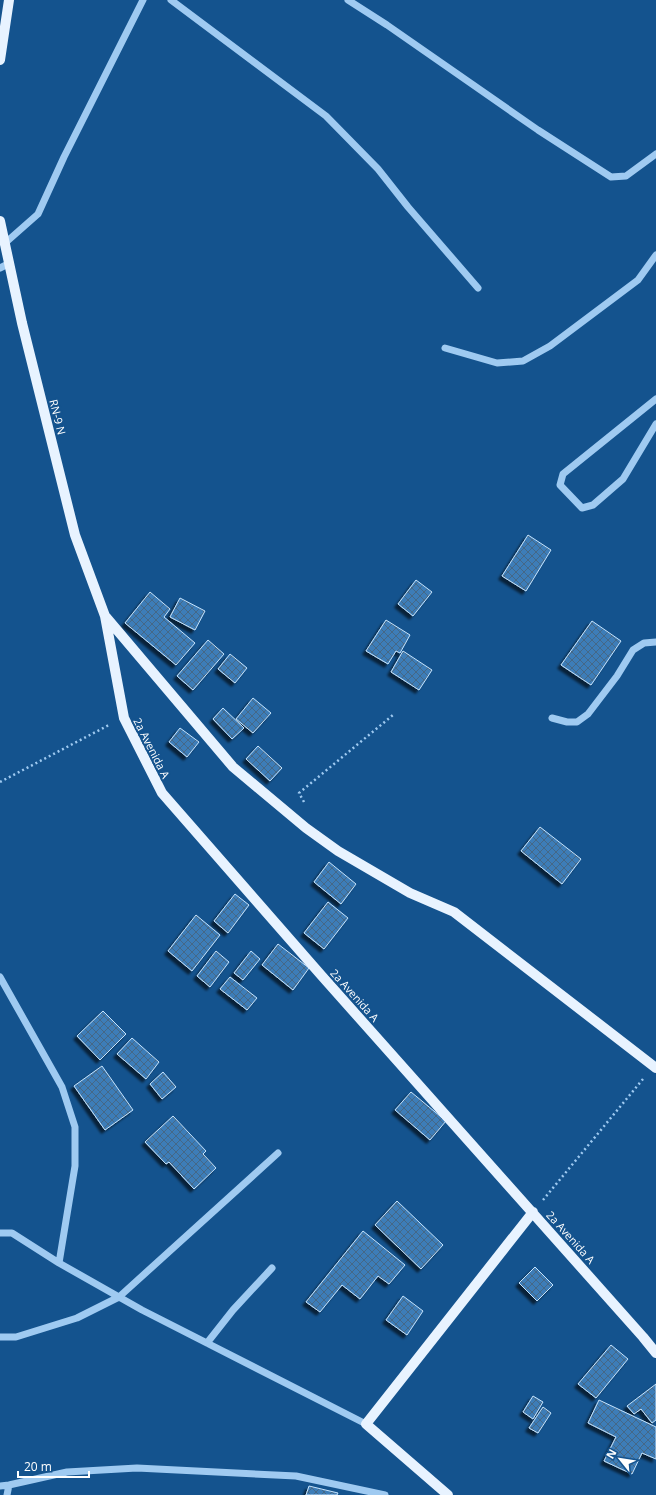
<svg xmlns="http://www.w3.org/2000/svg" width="656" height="1495" font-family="'Open Sans',sans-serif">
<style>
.building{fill:url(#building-cross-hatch);stroke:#c5e3fc;filter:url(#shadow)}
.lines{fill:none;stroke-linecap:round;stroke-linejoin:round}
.path{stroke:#9fcaf1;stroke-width:2.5;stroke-dasharray:2 3;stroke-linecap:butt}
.minor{stroke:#9fcaf1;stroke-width:7}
.major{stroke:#e8f3ff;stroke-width:10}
.labels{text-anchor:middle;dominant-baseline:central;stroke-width:4;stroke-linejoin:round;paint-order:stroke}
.street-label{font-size:11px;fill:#fff;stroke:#14538e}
</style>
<defs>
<pattern id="building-cross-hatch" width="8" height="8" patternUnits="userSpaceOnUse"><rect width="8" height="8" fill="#3d7db8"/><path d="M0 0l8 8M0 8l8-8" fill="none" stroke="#446787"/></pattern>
<filter id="shadow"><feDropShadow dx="-3.5" dy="3.5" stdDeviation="1" flood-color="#0009"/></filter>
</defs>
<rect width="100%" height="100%" fill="#14538e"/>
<path class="building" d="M528,535L551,550L526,591L502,576Z
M416,580L432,592L413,616L398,604Z
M150,592L170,609L164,617L195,643L176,665L125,623Z
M180,598L205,611L195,630L170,617Z
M386,620L410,635L400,653L396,651L388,664L366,651Z
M592,621L621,641L591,685L561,665Z
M208,640L224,654L193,690L177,676Z
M403,651L432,670L419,690L391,672Z
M230,654L247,668L235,683L218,669Z
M253,698L271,713L253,733L236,719Z
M223,708L244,728L232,739L213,719Z
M180,728L199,742L187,757L169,742Z
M258,746L282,768L270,781L246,759Z
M540,827L581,859L562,884L521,851Z
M329,862L356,884L341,904L314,882Z
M235,894L249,905L228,933L214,921Z
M328,902L348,918L324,949L304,933Z
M196,915L220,935L192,971L168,951Z
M278,944L309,968L293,990L262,965Z
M216,951L229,962L210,987L197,976Z
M251,951L260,959L243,980L234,973Z
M230,977L257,998L247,1010L220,989Z
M103,1011L126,1034L100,1060L77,1036Z
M132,1038L159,1062L146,1079L117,1054Z
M102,1066L133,1110L105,1130L74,1086Z
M163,1072L176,1087L162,1099L150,1084Z
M411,1092L446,1121L430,1140L395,1110Z
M173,1116L206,1151L203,1154L216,1168L194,1189L169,1162L166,1164L145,1142Z
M397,1201L443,1245L421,1269L375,1225Z
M363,1231L405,1265L389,1284L378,1276L360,1299L342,1285L320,1312L306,1302Z
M535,1267L553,1285L537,1301L519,1283Z
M403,1296L423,1311L407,1335L386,1320Z
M611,1345L628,1359L596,1398L578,1384Z
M656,1384V1420L652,1423L641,1409L634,1414L627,1406Z
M533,1396L543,1402L533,1419L523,1412Z
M599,1400L656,1427V1459L642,1453L632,1474L604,1461L616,1437L588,1423Z
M543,1407L551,1413L538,1433L529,1428Z
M309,1486L338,1493L337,1495H306Z"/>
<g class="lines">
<path class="path" d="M0,782L109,725
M304,802L299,793L393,715
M543,1200L643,1079"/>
<path class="minor" d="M171,0L326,116L378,169L408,207L478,288
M348,0L387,25L538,130L611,177L626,176L656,154
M4,244L38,214L64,157L143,0
M0,268L10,263
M445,348L497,363L523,361L550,346L638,280L656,255
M656,399L563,474L560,485L582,508L593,505L623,479L656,424
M552,718L567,722H577L588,714L617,676L633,650L644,643L656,642
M0,977L62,1087L75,1127V1166L59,1263
M0,1233H12L59,1263L142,1310L366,1424
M0,1337H16L77,1318L119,1297L278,1153
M207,1343L233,1310L272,1268
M0,1486L9,1485L67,1472L137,1468L296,1476L385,1495
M7,1495L9,1485"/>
<path class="major" d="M0,60L9,0
M0,221L22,323L75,535L105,616L124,718L162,793L321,975L643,1337L656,1353
M106,617L233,767L306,828L338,851L410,893L454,912L656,1068
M448,1495L366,1424L533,1212"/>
</g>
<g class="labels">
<g class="street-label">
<text transform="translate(58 417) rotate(76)">RN-9 N</text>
<text transform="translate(152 748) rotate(63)">2a Avenida A</text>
<text transform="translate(355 995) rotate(48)">2a Avenida A</text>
<text transform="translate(571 1237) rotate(48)">2a Avenida A</text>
</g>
</g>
<g transform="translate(620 1459) rotate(300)" stroke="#14538e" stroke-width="3" paint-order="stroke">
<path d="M0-3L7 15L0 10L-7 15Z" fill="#ffffff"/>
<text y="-6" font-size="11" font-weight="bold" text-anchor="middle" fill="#ffffff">N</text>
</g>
<path d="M18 1471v6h71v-6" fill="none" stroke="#ffffff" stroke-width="2"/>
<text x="24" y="1471" font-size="12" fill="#ffffff" stroke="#14538e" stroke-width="3" paint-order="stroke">20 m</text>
</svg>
